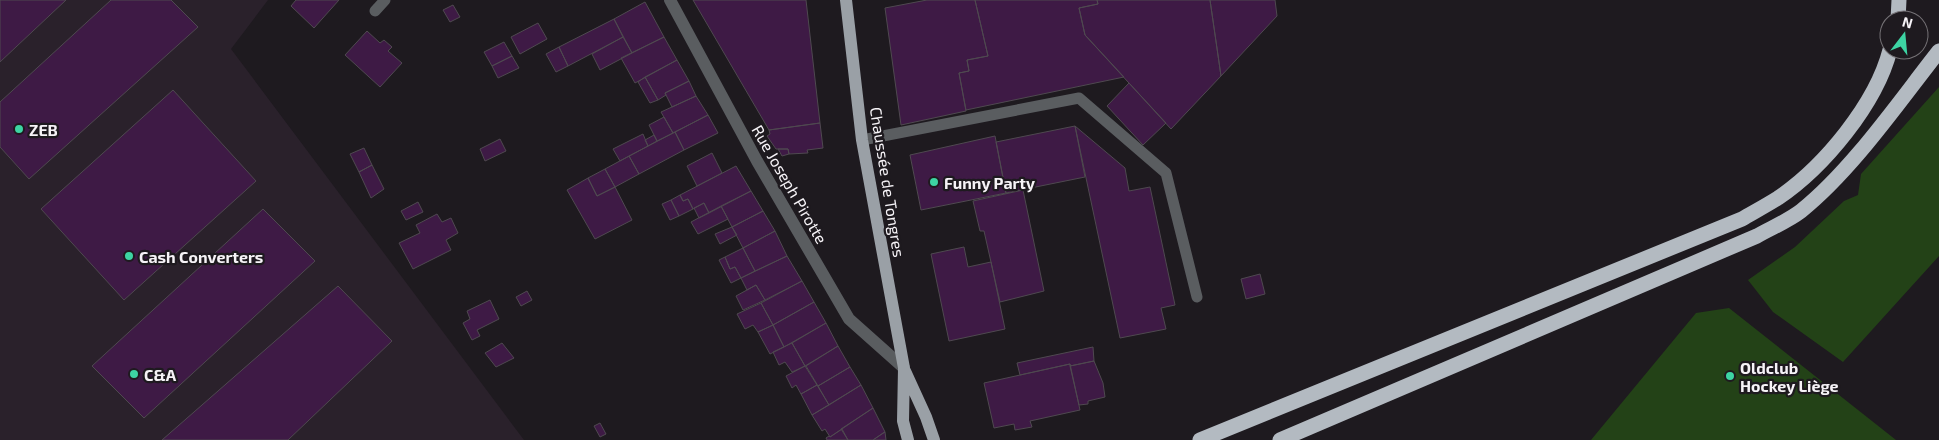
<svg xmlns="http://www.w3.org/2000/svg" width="1939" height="440" font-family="'Exo 2',sans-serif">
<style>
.built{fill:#2a212b}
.green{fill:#234217}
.building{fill:#3e1a45;stroke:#4f4950}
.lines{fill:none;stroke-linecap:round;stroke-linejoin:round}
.service{stroke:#5a5d60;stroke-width:11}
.minor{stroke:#5a5d60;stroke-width:12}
.primary{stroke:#9aa0a6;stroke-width:12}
.motorway{stroke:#b3bac1;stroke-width:15}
.poi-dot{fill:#3dd4a3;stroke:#1e1a1f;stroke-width:2}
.labels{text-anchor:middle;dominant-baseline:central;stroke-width:4.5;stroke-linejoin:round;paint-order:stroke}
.poi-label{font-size:16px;font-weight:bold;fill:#f6f3f7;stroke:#1e1a1f;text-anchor:start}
.street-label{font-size:16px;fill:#f6f3f7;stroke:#1e1a1f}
</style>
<rect width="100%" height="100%" fill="#1e1a1f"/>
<path class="built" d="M0,0H268L231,49L524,440H0Z"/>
<path class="green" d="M1939,87V256L1843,362L1773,312L1748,280L1795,247L1844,201L1858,195L1861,174Z
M1729,308L1896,440H1591L1696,313Z"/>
<path class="building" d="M0,0H66L0,62Z
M111,0H171L198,27L29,179L0,147V102Z
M296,0H339L314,28L291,6Z
M693,0H806L820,123L769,130Z
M927,0H975L988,56L967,60L969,71L959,73L966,111L901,125L885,8Z
M975,0H1097L1098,4L1079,8L1085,35L1124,77L966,110L959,73L969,71L967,60L988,56Z
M1097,0H1210L1221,76L1171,129L1085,35L1079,8L1098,4Z
M1210,0H1275L1277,16L1221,76Z
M645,2L664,37L632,53L614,19Z
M453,5L460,17L450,22L443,10Z
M614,19L623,37L568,66L559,47Z
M538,23L547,39L520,54L511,37Z
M367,31L380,43L384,40L392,47L388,51L402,63L380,87L345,55Z
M623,37L632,53L600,70L592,54Z
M664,37L677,60L635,83L621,58Z
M504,42L512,56L492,66L484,52Z
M559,47L568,66L556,72L546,54Z
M512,56L519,68L498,78L492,66Z
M677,60L689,81L665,93L666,95L658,100L645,77Z
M645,77L658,100L650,103L638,82Z
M689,81L696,96L672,107L665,93Z
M1129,83L1166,123L1143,145L1107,106Z
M173,90L256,181L124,300L41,209Z
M696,96L708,115L673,133L661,112Z
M708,115L718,133L684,150L675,132Z
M664,117L673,133L657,141L649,125Z
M820,123L823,148L807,150L808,153L789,154L788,149H776L767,136L770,134L769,130Z
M1075,126L1085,177L1006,193L996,142Z
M1075,126L1125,168L1129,191L1150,187L1175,305L1161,308L1166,329L1120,338Z
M675,132L684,150L639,174L629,156Z
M643,134L648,146L620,161L613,149Z
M654,135L657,141L648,146L645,140Z
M995,136L1006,193L921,210L910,155Z
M500,139L506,151L485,161L480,149Z
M364,148L372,165L359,172L350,154Z
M778,149H788L789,154L782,156Z
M712,153L722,173L697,186L687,166Z
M629,156L639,174L615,187L605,169Z
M372,165L384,189L371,198L359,172Z
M736,166L751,191L709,213L704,203L693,209L688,199L683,201L680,195Z
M605,169L615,187L597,196L588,178Z
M588,178L597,196L615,187L632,220L595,239L567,190Z
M1023,190L1044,291L1000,302L984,231H980L973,201Z
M751,191L763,211L732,227L721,206Z
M680,195L683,201L688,199L693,209L679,216L671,200Z
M671,200L679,216L670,220L662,204Z
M418,202L423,212L406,220L401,211Z
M704,203L709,213L699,218L694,208Z
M721,206L728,219L698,234L691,222Z
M263,209L315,261L144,418L92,366Z
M763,211L775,231L743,248L732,227Z
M437,214L442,222L451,218L458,233L446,240L451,250L413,269L399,243L420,233L416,225Z
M732,227L737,235L720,244L715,234Z
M775,231L787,256L755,271L743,248Z
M964,247L968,267L991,262L1005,329L949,341L931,254Z
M743,248L755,271L741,278L735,267L730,269L725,257Z
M787,256L802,281L765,300L756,285L747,290L741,278Z
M725,257L730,269L735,267L741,278L731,283L719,260Z
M1260,274L1265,294L1246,299L1241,279Z
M802,281L814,302L773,325L761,303Z
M756,285L765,300L743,310L736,296Z
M338,286L392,341L288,440H162Z
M527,291L532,300L521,306L516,297Z
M490,300L499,319L477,330L480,336L472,340L463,323L470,319L467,311Z
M814,302L826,323L784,347L773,325Z
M761,303L773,325L758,332L753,325L745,329L737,314Z
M826,323L838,346L805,366L792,343Z
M773,325L784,347L770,354L758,332Z
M502,343L514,358L496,367L485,353Z
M792,343L805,366L792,372L785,362L779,365L773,352Z
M838,346L850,367L818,386L806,366Z
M1093,347L1094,361L1070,366V364L1020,375L1017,363Z
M1094,361L1103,383L1105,397L1088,401V404L1079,405L1070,366Z
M1070,364L1080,410L1030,421L1032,427L1015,430L1014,424L994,428L984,383Z
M805,366L817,385L801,394L796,385L792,388L786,376Z
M850,367L861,385L829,405L818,386Z
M817,385L829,405L812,415L801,394Z
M861,385L873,408L830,437L825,429L822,431L812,415Z
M873,408L885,432L873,440H848L841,429Z
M600,423L606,434L600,437L594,426Z
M842,429L848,440H827L826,438L829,436L830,437Z
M885,432L886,440H873L883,433Z"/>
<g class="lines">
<path class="service" d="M375,11L385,0
M862,140L1079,98L1166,173L1197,297"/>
<path class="minor" d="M670,0L757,161L849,319L904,368"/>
<path class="primary" d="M846,0L862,140L904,368L903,421L908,440
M905,371L926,417L934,440"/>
<path class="motorway" d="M1898,20L1899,0
M1200,440L1742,219C1754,212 1767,205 1778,198C1824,167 1876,104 1890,50
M1280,440L1757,236C1771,228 1788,221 1801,211C1852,170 1898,103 1939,51"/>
</g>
<g class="poi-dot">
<circle cx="19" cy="129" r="5"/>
<circle cx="934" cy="182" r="5"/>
<circle cx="129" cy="256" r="5"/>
<circle cx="134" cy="374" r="5"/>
<circle cx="1730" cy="376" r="5"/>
</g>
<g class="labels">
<g class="poi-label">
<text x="29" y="129">ZEB</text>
<text x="944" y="182">Funny Party</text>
<text x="139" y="256">Cash Converters</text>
<text x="1740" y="367">Oldclub<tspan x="1740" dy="18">Hockey Liège</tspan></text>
<text x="144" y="374">C&amp;A</text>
</g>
<g class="street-label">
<text transform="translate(888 182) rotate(81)">Chaussée de Tongres</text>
<text transform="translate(790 184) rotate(60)">Rue Joseph Pirotte</text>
</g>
</g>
<g transform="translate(1904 35) rotate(16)"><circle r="24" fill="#1e1a1f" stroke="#747175"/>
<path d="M0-4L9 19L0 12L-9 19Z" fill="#3dd4a3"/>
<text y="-8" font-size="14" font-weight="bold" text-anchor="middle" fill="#f6f3f7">N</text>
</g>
</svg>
